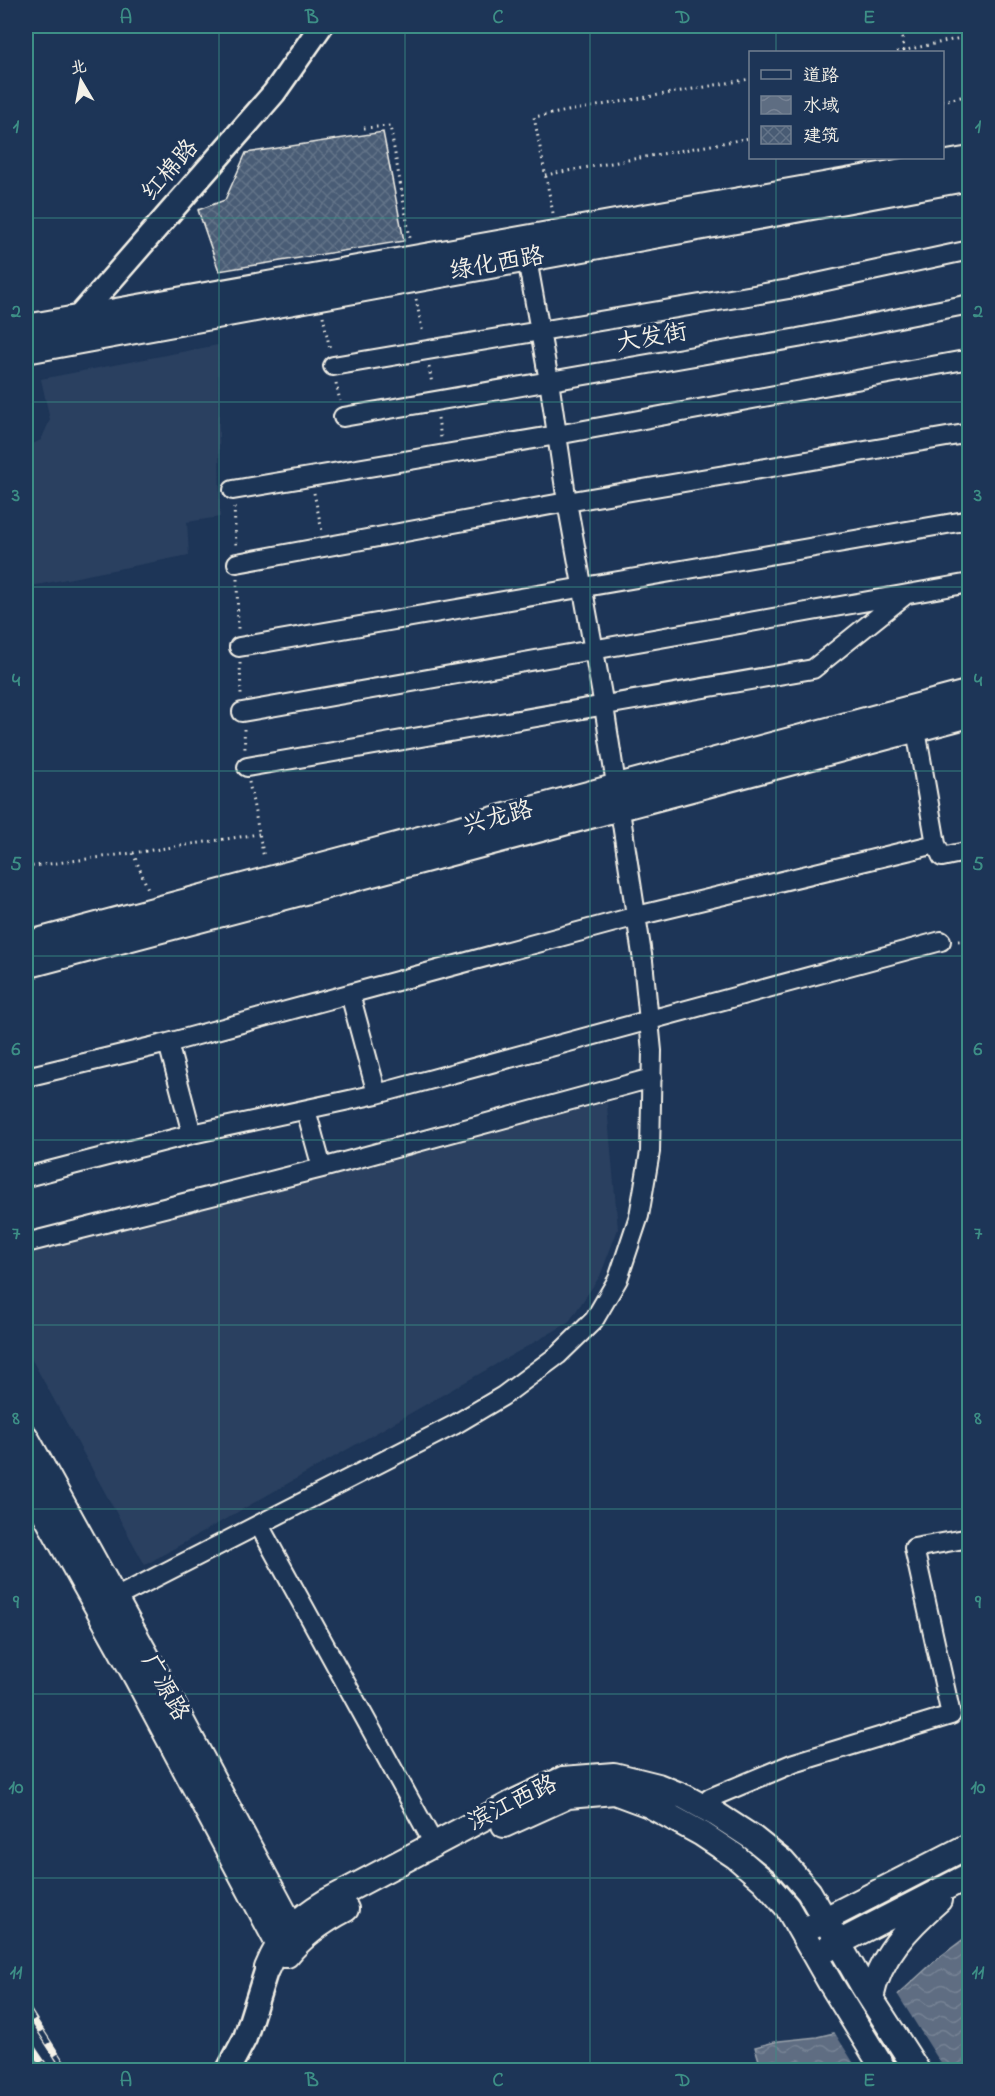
<svg xmlns="http://www.w3.org/2000/svg" width="995" height="2096" font-family="'Indie Flower','LXGW WenKai TC',sans-serif">
<style>
.built{fill:#2a4060}
.water{fill:url(#water-waves);stroke:#9aa2ab;stroke-width:1.5}
.pier{fill:#1d3557}
.building{fill:url(#building-cross-hatch);stroke:#f4f1e8;stroke-width:1.5}
.lines{fill:none;stroke-linecap:round;stroke-linejoin:round}
.minor-casing{stroke:#f4f1e8;stroke-width:22}
.tertiary-casing{stroke:#f4f1e8;stroke-width:27}
.secondary-casing{stroke:#f4f1e8;stroke-width:28}
.path{stroke:#f4f1e8;stroke-width:3;stroke-dasharray:1.5 4.5;stroke-linecap:butt}
.minor{stroke:#1d3557;stroke-width:18}
.tertiary{stroke:#1d3557;stroke-width:22}
.secondary{stroke:#1d3557;stroke-width:24}
.rail-casing{stroke:#f4f1e8;stroke-width:7}
.rail{stroke:#1d3557;stroke-width:4.5;stroke-dasharray:14;stroke-linecap:butt}
.grid{fill:none;stroke:#3d8f86;stroke-width:1.5;stroke-opacity:0.55}
.labels{text-anchor:middle;dominant-baseline:central;stroke-width:6;stroke-linejoin:round;paint-order:stroke}
.street-label{font-size:24px;fill:#f4f1e8;stroke:#1d3557}
.neatline{fill:none;stroke:#3d8f86;stroke-width:2}
.grid-label{font-size:20px;text-anchor:middle;font-weight:bold;fill:#3d8f86}
</style>
<defs>
<pattern id="water-waves" width="16" height="10" patternUnits="userSpaceOnUse" patternTransform="scale(1.5)"><rect width="16" height="10" fill="#5e6d82"/><path d="M0 5q4-4 8 0t8 0" fill="none" stroke="#768294"/></pattern>
<pattern id="building-cross-hatch" width="8" height="8" patternUnits="userSpaceOnUse" patternTransform="scale(1.5)"><rect width="8" height="8" fill="#485b74"/><path d="M0 0l8 8M0 8l8-8" fill="none" stroke="#637388"/></pattern>
</defs>
<rect width="100%" height="100%" fill="#1d3557"/>
<filter id="ink" filterUnits="userSpaceOnUse"><feTurbulence type="fractalNoise" baseFrequency=".0167" numOctaves="2"/><feDisplacementMap in="SourceGraphic" scale="12" xChannelSelector="R" yChannelSelector="G"/><feConvolveMatrix kernelMatrix="1 2 1 2 8 2 1 2 1" color-interpolation-filters="sRGB"/></filter>
<g filter="url(#ink)">
<path class="built" d="M218,345L220,517L187,522L189,555L26,587V447L41,440L50,420L41,379Z
M606,1095L618,1229L600,1276L568,1323L145,1565L26,1349V1253Z"/>
<path class="water" d="M969,1935V2070H750L760,2064L755,2047L779,2041L817,2037L838,2032L891,2001L937,1959Z"/>
<path class="pier" d="M896,1992L945,2070H858L833,2030L852,2024Z"/>
<path class="building" d="M383,132L404,241L219,271L198,210L225,200L246,153Z"/>
<g class="lines">
<g class="minor-casing">
<path id="minor" d="M333,366L789,289L970,250
M343,417L798,338L970,304
M233,490L557,435L970,359
M237,563L567,502L970,433
M239,647L970,520
M242,712L970,583
M916,730L936,844L942,857L970,851
M247,767L813,669L904,596
M350,994L377,1094
M168,1043L192,1134
M26,1077L168,1043L637,916L936,844
M306,1110L322,1168
M26,1177L192,1134L377,1094L941,941
M26,1243L322,1168L652,1078
M259,1525L434,1844
M115,1598L454,1425L503,1396L558,1355L594,1320L618,1279L639,1216L650,1152L652,1051L643,961L604,706L567,502L549,381L527,259
M710,1798L794,1763L951,1715L914,1548L970,1538"/>
</g>
<g class="tertiary-casing">
<path id="tertiary" d="M70,327L274,93L321,26
M228,2070L245,2038L267,1968"/>
</g>
<g class="secondary-casing">
<path id="secondary" d="M26,327L970,159
M26,351L970,178
M26,944L970,692
M26,966L970,715
M26,1437L154,1669L298,1938
M26,1480L137,1679L284,1955
M504,1825L568,1796L614,1792L649,1805L702,1834L735,1856L764,1881L787,1907L831,1984L884,2070
M812,1926L970,1845
M825,1950L970,1875
M287,1955C303,1935 323,1921 346,1909
M267,1968C281,1934 296,1920 327,1901L516,1801L563,1779L614,1775L658,1786L685,1797L716,1814L753,1838L783,1862L809,1892L863,1986L917,2070
M871,1998C879,1957 908,1927 939,1900"/>
</g>
<path class="path" d="M433,26L486,28L493,26
M900,26L904,51
M897,52L970,36
M942,101L970,95
M364,128L390,126L410,238
M545,175L750,138
M553,213L534,117L750,79
M416,299L423,334
M323,316L330,350
M429,367L432,384
M336,383L340,401
M438,418L441,438
M314,493L322,531
M234,507L236,545
M237,579L238,629
M240,663L241,695
M244,729L245,749
M249,782L264,858
M133,853L259,834
M26,867L133,853L148,889
M958,941L970,940"/>
<use href="#minor" class="minor"/>
<use href="#tertiary" class="tertiary"/>
<use href="#secondary" class="secondary"/>
<g class="rail-casing">
<path id="rail" d="M26,2008L66,2070
M26,2039L47,2070"/>
</g>
<use href="#rail" class="rail"/>
</g>
</g>
<path class="grid" d="M219,26V2070M405,26V2070M590,26V2070M776,26V52M776,158V2070M26,218H970M26,402H970M26,587H970M26,771H970M26,956H970M26,1140H970M26,1325H970M26,1509H970M26,1694H970M26,1878H970"/>
<g class="labels">
<g class="street-label">
<text transform="translate(171 171) rotate(-49)">红棉路</text>
<text transform="translate(497 265) rotate(-10)">绿化西路</text>
<text transform="translate(652 339) rotate(-10)">大发街</text>
<text transform="translate(498 819) rotate(-15)">兴龙路</text>
<text transform="translate(164 1688) rotate(61)">广源路</text>
<text transform="translate(513 1804) rotate(-26)">滨江西路</text>
</g>
</g>
<rect width="995" height="2096" fill="none" stroke="#1d3557" stroke-width="66"/>
<rect x="749" y="51" width="195" height="108" fill="#1d3557" stroke="#738091" stroke-width="1.5"/>
<rect x="761" y="70" width="30" height="9" fill="#1d3557" stroke="#738091" stroke-width="1.5"/>
<text x="803" y="81" font-size="18" fill="#f4f1e8">道路</text>
<rect x="761" y="96" width="30" height="18" fill="url(#water-waves)" stroke="#738091" stroke-width="1.5"/>
<text x="803" y="111" font-size="18" fill="#f4f1e8">水域</text>
<rect x="761" y="126" width="30" height="18" fill="url(#building-cross-hatch)" stroke="#738091" stroke-width="1.5"/>
<text x="803" y="141" font-size="18" fill="#f4f1e8">建筑</text>
<g transform="translate(81 81) rotate(350)" stroke="#1d3557" stroke-width="4.5" paint-order="stroke">
<path d="M0-4.5L10 22L0 15L-10 22Z" fill="#f4f1e8"/>
<text y="-9" font-size="16" font-weight="bold" text-anchor="middle" fill="#f4f1e8">北</text>
</g>
<rect x="33" y="33" width="929" height="2030" class="neatline"/>
<g class="grid-label">
<text x="126" y="23">A</text>
<text x="312" y="23">B</text>
<text x="498" y="23">C</text>
<text x="683" y="23">D</text>
<text x="869" y="23">E</text>
<text x="16" y="132">1</text>
<text x="978" y="132">1</text>
<text x="16" y="317">2</text>
<text x="978" y="317">2</text>
<text x="16" y="501">3</text>
<text x="978" y="501">3</text>
<text x="16" y="686">4</text>
<text x="978" y="686">4</text>
<text x="16" y="870">5</text>
<text x="978" y="870">5</text>
<text x="16" y="1055">6</text>
<text x="978" y="1055">6</text>
<text x="16" y="1239">7</text>
<text x="978" y="1239">7</text>
<text x="16" y="1424">8</text>
<text x="978" y="1424">8</text>
<text x="16" y="1608">9</text>
<text x="978" y="1608">9</text>
<text x="16" y="1793">10</text>
<text x="978" y="1793">10</text>
<text x="16" y="1978">11</text>
<text x="978" y="1978">11</text>
<text x="126" y="2086">A</text>
<text x="312" y="2086">B</text>
<text x="498" y="2086">C</text>
<text x="683" y="2086">D</text>
<text x="869" y="2086">E</text>
</g>
</svg>
